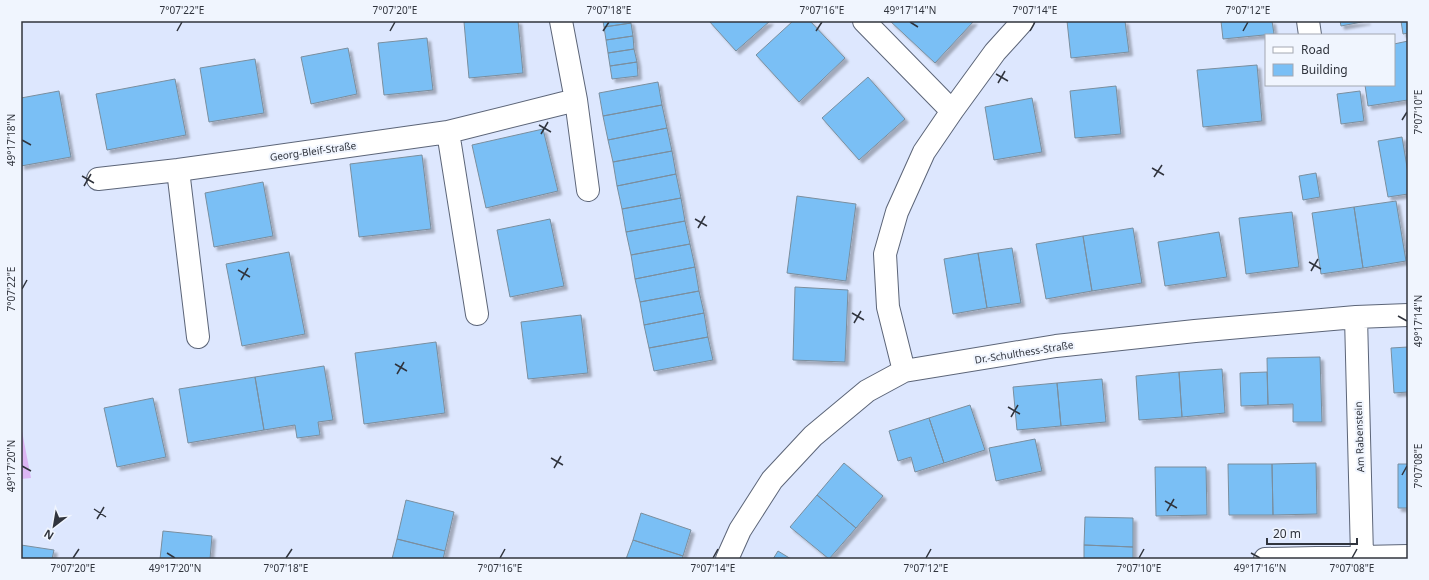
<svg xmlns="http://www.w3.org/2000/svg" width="1429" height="580" font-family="'Noto Sans',sans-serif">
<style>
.green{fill:#dcb6f4}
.building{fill:#7abff5;stroke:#7a8e9e;filter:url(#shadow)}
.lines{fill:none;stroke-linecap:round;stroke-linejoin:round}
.minor-casing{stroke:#5c6578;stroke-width:24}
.minor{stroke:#fff;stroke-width:22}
.ticks{fill:none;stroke:#30343d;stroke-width:1.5}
.labels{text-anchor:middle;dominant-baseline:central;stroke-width:4;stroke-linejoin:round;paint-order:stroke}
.street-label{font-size:10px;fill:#30343d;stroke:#f0f5fe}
.neatline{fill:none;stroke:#30343d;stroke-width:1.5}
.ticks-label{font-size:10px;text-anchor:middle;fill:#30343d}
</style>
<defs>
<filter id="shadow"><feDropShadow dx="3.5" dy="3.5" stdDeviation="1" flood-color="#0004"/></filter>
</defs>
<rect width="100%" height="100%" fill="#dde7fe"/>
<path class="green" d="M21,426L31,478L21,479Z"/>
<path class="building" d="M477,21H518L523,73L469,78L464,22Z
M603,21H630L631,23L604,27Z
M709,21H770L736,51Z
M793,21H810L845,58L799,102L756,55Z
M890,21H974L935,63Z
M1067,21H1125L1129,52L1071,58Z
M1221,21H1272L1274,34L1223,39Z
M1340,21H1367L1341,26Z
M1401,21H1408V33L1403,34Z
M631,23L633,36L606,40L604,27Z
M633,36L634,49L608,53L606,40Z
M427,38L433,90L384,95L378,43Z
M1408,41V100L1368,106L1365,85H1394V44Z
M348,48L357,94L311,104L301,57Z
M634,49L637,62L610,66L608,53Z
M255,59L264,113L209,122L200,68Z
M637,62L638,76L612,79L610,66Z
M1257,65L1262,121L1203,127L1197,70Z
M868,77L905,119L859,160L822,118Z
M175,79L186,135L107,150L96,94Z
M658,82L662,105L603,116L599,93Z
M1116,86L1121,134L1075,138L1070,91Z
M59,91L71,157L21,166V98Z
M1360,91L1364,121L1341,124L1337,94Z
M1032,98L1042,152L994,160L985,107Z
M662,105L667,128L608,140L603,116Z
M667,128L672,151L613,162L608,140Z
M543,129L558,191L486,208L472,145Z
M1402,137L1408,173V194L1388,197L1378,141Z
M672,151L676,174L617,186L613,162Z
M422,155L431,229L359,237L350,164Z
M1316,173L1320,197L1303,200L1299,176Z
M676,174L681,198L622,209L617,186Z
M263,182L273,236L214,247L205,193Z
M797,196L856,204L846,281L787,273Z
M681,198L685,221L626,232L622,209Z
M1396,201L1406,261L1363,268L1354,207Z
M1354,207L1363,268L1321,274L1312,213Z
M1292,212L1299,267L1246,274L1239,218Z
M550,219L564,286L510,297L497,230Z
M685,221L690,244L631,255L626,232Z
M1133,228L1142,283L1092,291L1083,236Z
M1219,232L1227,277L1165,286L1158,242Z
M1083,236L1092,291L1046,299L1036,244Z
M690,244L695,267L635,279L631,255Z
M1012,248L1021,303L987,308L978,253Z
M289,252L305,334L242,346L226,264Z
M978,253L987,308L953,314L944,259Z
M695,267L699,291L640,302L635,279Z
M795,287L848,290L845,362L793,360Z
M699,291L704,313L644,325L640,302Z
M704,313L708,337L649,348L644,325Z
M581,315L588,373L528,379L521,322Z
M708,337L713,360L654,371L649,348Z
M436,342L445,413L364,424L355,353Z
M1408,347V392L1394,393L1391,348Z
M1320,357L1322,422H1293V404L1268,405L1267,358Z
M324,366L333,420L318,422L320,435L297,438L295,425L264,430L255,377Z
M1222,369L1225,413L1182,417L1179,372Z
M1179,372L1182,417L1139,420L1136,376Z
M1267,372L1268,405L1241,406L1240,373Z
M255,377L264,430L188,443L179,389Z
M1102,379L1106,422L1061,426L1057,383Z
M1057,383L1061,426L1017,430L1013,387Z
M153,398L166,457L117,467L104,408Z
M970,405L985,450L944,463L929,418Z
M929,418L944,463L915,472L911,457L898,461L889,431Z
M1035,439L1042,471L996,481L989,448Z
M844,463L883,496L856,528L817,495Z
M1316,463L1317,514L1273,515L1272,464Z
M1228,464H1272L1273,515H1229Z
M1398,464H1408V508H1398Z
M1155,467H1206L1207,515L1156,516Z
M817,495L856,528L829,559L790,527Z
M406,500L454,512L445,551L397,539Z
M641,513L691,530L683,556L633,540Z
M1085,517L1133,518V547L1084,545Z
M163,531L212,536L210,559H160Z
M397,539L445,551L443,559H392Z
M633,540L683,556L682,559H626Z
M21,545L54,550L52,559H21Z
M1084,545L1133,547V559H1084Z
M778,551L791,559H773Z"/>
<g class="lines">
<g class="minor-casing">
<path id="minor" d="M561,21L576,100L588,190
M864,21L952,111
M1308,21L1310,35
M448,132L477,314
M178,170L198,337
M98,179L178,170L448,132L576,100
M1356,317L1362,556
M904,371L888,307L885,254L897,212L924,152L952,111L995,52L1023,21
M727,559L740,530L772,480L813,436L867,391L904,371L1056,346L1195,331L1356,317L1408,315
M1265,559L1408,556"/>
</g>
<use href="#minor" class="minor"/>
</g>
<path class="ticks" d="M910,22L918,27M177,31L182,22M390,31L395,22M603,31L609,22M816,31L822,22M1030,31L1035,22M1243,31L1248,22M996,74L1008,81M998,83L1005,71M1402,120L1407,112M539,125L551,132M541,134L548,122M22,140L31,145M1152,168L1164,175M82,176L94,183M1154,177L1162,165M84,186L91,174M695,219L707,226M698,228L705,216M1309,262L1321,269M238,270L250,277M1311,271L1318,259M241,280L248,268M22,289L27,280M852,313L864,320M1398,316L1407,321M854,323L861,311M395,364L407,371M397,374L404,362M1008,407L1020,414M1011,417L1018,405M551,458L563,465M22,466L31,471M554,468L561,456M1402,475L1407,466M1165,501L1177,508M94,509L106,517M1167,511L1174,499M97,519L104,507M167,553L175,558M1251,553L1260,558M73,558L79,549M286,558L292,549M500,558L505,549M713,558L718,549M926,558L931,549M1139,558L1144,549M1352,558L1357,549"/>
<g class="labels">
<g class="street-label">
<text transform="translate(313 151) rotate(-8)">Georg-Bleif-Straße</text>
<text transform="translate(1024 352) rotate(-9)">Dr.-Schulthess-Straße</text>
<text transform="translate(1359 437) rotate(-92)">Am Rabenstein</text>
</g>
</g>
<rect width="1429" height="580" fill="none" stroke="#f0f5fe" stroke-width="44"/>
<rect x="1265" y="34" width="130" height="52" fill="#f0f5fe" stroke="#a3a8b1"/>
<rect x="1273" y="47" width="20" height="6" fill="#ffffff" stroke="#a3a8b1"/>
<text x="1301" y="54" font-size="12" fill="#30343d">Road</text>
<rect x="1273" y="64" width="20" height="12" fill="#7abff5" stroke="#a3a8b1"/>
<text x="1301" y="74" font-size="12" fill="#30343d">Building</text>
<g transform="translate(54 526) rotate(211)" stroke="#f0f5fe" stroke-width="3" paint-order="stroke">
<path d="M0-3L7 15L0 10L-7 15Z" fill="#30343d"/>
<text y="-6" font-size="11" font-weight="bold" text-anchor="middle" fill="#30343d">N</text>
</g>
<path d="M1267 538v6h90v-6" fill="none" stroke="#30343d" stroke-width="2"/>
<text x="1273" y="538" font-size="12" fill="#30343d" stroke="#f0f5fe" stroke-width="3" paint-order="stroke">20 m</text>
<rect x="22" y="22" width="1385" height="536" class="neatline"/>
<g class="ticks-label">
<text x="182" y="14">7°07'22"E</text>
<text x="395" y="14">7°07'20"E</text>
<text x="609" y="14">7°07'18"E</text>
<text x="822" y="14">7°07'16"E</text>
<text x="910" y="14">49°17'14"N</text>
<text x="1035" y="14">7°07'14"E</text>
<text x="1248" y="14">7°07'12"E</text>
<text transform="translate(1418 112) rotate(-90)" y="4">7°07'10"E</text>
<text transform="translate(11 140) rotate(-90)" y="4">49°17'18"N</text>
<text transform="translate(11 289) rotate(-90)" y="4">7°07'22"E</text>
<text transform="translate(1418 321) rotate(-90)" y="4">49°17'14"N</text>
<text transform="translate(11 466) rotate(-90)" y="4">49°17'20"N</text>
<text transform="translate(1418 466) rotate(-90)" y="4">7°07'08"E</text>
<text x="73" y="572">7°07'20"E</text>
<text x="175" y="572">49°17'20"N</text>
<text x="286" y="572">7°07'18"E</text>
<text x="500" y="572">7°07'16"E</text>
<text x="713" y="572">7°07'14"E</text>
<text x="926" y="572">7°07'12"E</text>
<text x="1139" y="572">7°07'10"E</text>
<text x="1260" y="572">49°17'16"N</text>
<text x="1352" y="572">7°07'08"E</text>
</g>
</svg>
